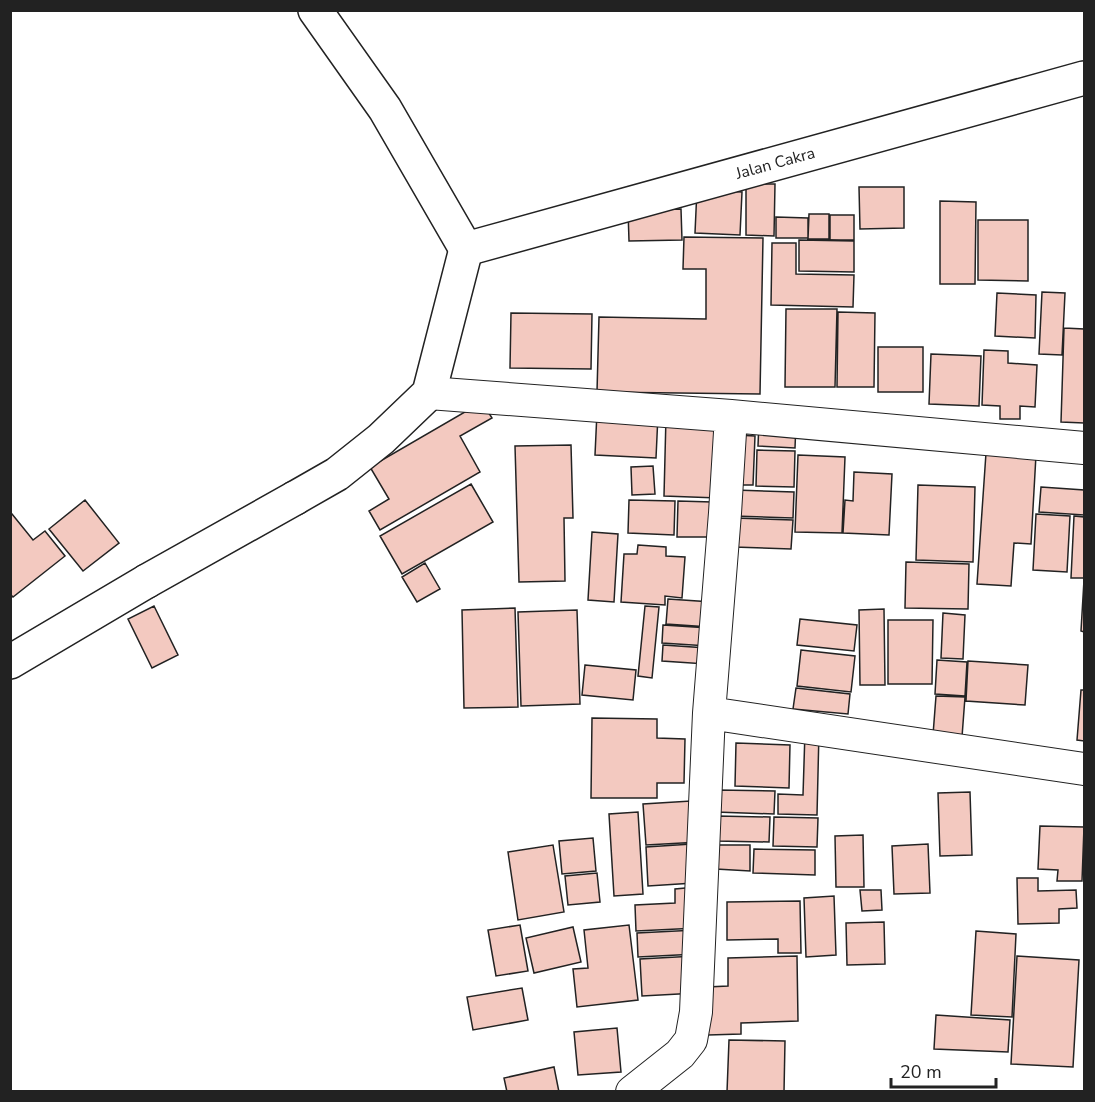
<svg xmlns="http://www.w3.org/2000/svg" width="1095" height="1102" font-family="'Nunito Sans',sans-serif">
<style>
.building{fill:#f3c9c0;stroke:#222;stroke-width:1.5}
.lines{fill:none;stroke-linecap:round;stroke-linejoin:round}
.minor-casing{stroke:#222;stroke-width:34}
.tertiary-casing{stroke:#222;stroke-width:36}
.secondary-casing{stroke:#222;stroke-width:36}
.minor{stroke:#fff;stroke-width:32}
.tertiary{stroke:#fff;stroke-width:33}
.secondary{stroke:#fff;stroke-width:33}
.labels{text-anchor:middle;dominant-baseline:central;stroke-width:4.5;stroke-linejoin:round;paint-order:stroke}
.street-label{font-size:16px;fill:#222;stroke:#fff}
</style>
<rect width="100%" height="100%" fill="#fff"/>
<path class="building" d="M746,184H775L774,236L746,235Z
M859,187H904V228L860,229Z
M697,189L742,192L740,235L695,233Z
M940,201L976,202L975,284H940Z
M681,209L682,240L629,241L628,210Z
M809,214H829V239H808Z
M830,215H854V240H830Z
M776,217L808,218V238H776Z
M978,220H1028V281L978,280Z
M684,237L763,238L760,394L597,392L599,317L706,319V269H683Z
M799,240L854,241V272L799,271Z
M772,243H796V274L854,275L853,307L771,305Z
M1042,292L1065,293L1062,355L1039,354Z
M997,293L1036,295L1035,338L995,336Z
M786,309H837L835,387H785Z
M838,312L875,313L874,387H837Z
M511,313L592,314L591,369L510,368Z
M1064,328L1084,329V423L1061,422Z
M878,347H923V392H878Z
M984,350L1008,351V363L1037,365L1035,407L1020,406V419H1000V406L982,405Z
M931,354L981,356L979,406L929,404Z
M482,402L492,418L460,436L480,472L380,530L369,511L389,499L370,467Z
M597,412L658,415L656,458L595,455Z
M666,417L720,418L718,498L664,496Z
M759,421L796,423L795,448L758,446Z
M736,435L755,436L753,485H734Z
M571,445L573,518H564L565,581L519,582L515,446Z
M757,450L795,451L794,487L756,486Z
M986,453L1036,455L1031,544L1014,543L1011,586L977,584Z
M798,455L845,457L842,533L795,532Z
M653,466L655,494L632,495L631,467Z
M854,472L892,474L889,535L843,533L845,500L853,501Z
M471,484L493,522L402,574L380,536Z
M918,485L975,487L973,562L916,560Z
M1041,487L1084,490V515L1039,512Z
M735,490L794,492L793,518L734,516Z
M85,500L119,543L83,571L49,529Z
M629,500L675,501L674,535L628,533Z
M678,501L712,502L711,537H677Z
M12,514L33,540L45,531L65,556L13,597L10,594V516Z
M1036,514L1070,516L1067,572L1033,570Z
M1074,516L1084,517V578H1071Z
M735,518L793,520L791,549L734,547Z
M592,532L618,534L614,602L588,600Z
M638,545L666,547V556L685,557L682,598L665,596V605L621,602L624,554H637Z
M906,562L969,564L968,609L905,608Z
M425,563L440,589L417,602L402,577Z
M1084,580V632L1081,631Z
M668,599L712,602L710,627L666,624Z
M154,606L178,655L152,668L128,619Z
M645,606L659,607L652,678L638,676Z
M515,608L518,707L464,708L462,610Z
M884,609L885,685H860L859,610Z
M577,610L580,704L521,706L518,612Z
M943,613L965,615L963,659L941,658Z
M800,619L857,625L854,651L797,645Z
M888,620H933L932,684H888Z
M663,625L709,628L708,646L662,643Z
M663,645L707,648L706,664L662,661Z
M801,650L855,656L851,692L797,686Z
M937,660L967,662L965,696L935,694Z
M968,661L1028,665L1025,705L966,701Z
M585,665L636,670L633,700L582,695Z
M796,688L850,694L848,714L793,709Z
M1081,690H1084V741L1077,740Z
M936,696L965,697L962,737L933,735Z
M592,718L657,719V738L685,739L684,783H657V798H591Z
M805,732H819L817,815L778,814V794L803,795Z
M736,743L790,745L789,788L735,786Z
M717,790L775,791L774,814L716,812Z
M970,792L972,855L940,856L938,793Z
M691,801L700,842L646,845L643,804Z
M638,812L643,894L614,896L609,814Z
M717,816L770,817L769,842L716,841Z
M774,817L818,818L817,847L773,846Z
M1040,826L1084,827L1082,881H1057L1058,870L1038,869Z
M863,835L864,887H836L835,836Z
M593,838L596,871L562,874L559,841Z
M692,844L694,883L648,886L646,847Z
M928,844L930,893L894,894L892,846Z
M553,845L564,912L518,920L508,852Z
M716,845H750V871L716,869Z
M754,849L815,850V875L753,873Z
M597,873L600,902L568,905L565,876Z
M1017,878H1038V891L1076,890L1077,908L1059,909V923L1018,924Z
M696,887L698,928L636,931L635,905L675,903V889Z
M860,890H881L882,910L862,911Z
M834,896L836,955L806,957L804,898Z
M800,901L801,953H778V939L727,940V902Z
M884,922L885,964L847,965L846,923Z
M520,925L528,971L496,976L488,930Z
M629,925L638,1000L577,1007L573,969L588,968L584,930Z
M573,927L581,962L534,973L526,938Z
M696,930L697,954L638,957L637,933Z
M976,931L1016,934L1012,1017L971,1015Z
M695,956L697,993L642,996L640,959Z
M797,956L798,1021L741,1023V1034L708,1035L707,987L728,986V958Z
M1017,956L1079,960L1073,1067L1011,1064Z
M522,988L528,1020L473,1030L467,997Z
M936,1015L1010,1020L1008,1052L934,1049Z
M617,1028L621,1072L578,1075L574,1032Z
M729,1040L785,1041L784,1092H727Z
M554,1067L559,1092H507L504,1078Z"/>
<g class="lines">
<g class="minor-casing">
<path id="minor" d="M429,393L731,416L1084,448
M709,713L1084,769
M632,1092L680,1054L691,1040L696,1012L709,713L725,513L731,416"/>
</g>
<g class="tertiary-casing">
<g id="tertiary">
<path id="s1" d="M315,10L385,109L466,249L1084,78"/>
<path d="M147,581L295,498"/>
</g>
</g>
<g class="secondary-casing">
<path id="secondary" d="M295,498L337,474L381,439L429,393L466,249
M10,662L147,581"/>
</g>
<use href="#minor" class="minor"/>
<use href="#tertiary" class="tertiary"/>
<use href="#secondary" class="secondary"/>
</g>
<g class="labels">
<g class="street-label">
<text stroke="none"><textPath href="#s1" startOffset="604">Jalan Cakra</textPath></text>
</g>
</g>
<rect width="1095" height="1102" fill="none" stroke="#222222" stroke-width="24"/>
<path d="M891 1078v9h105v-9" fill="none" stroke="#222222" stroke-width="3"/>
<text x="900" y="1078" font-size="18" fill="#222222" stroke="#ffffff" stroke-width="4.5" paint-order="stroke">20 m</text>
</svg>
